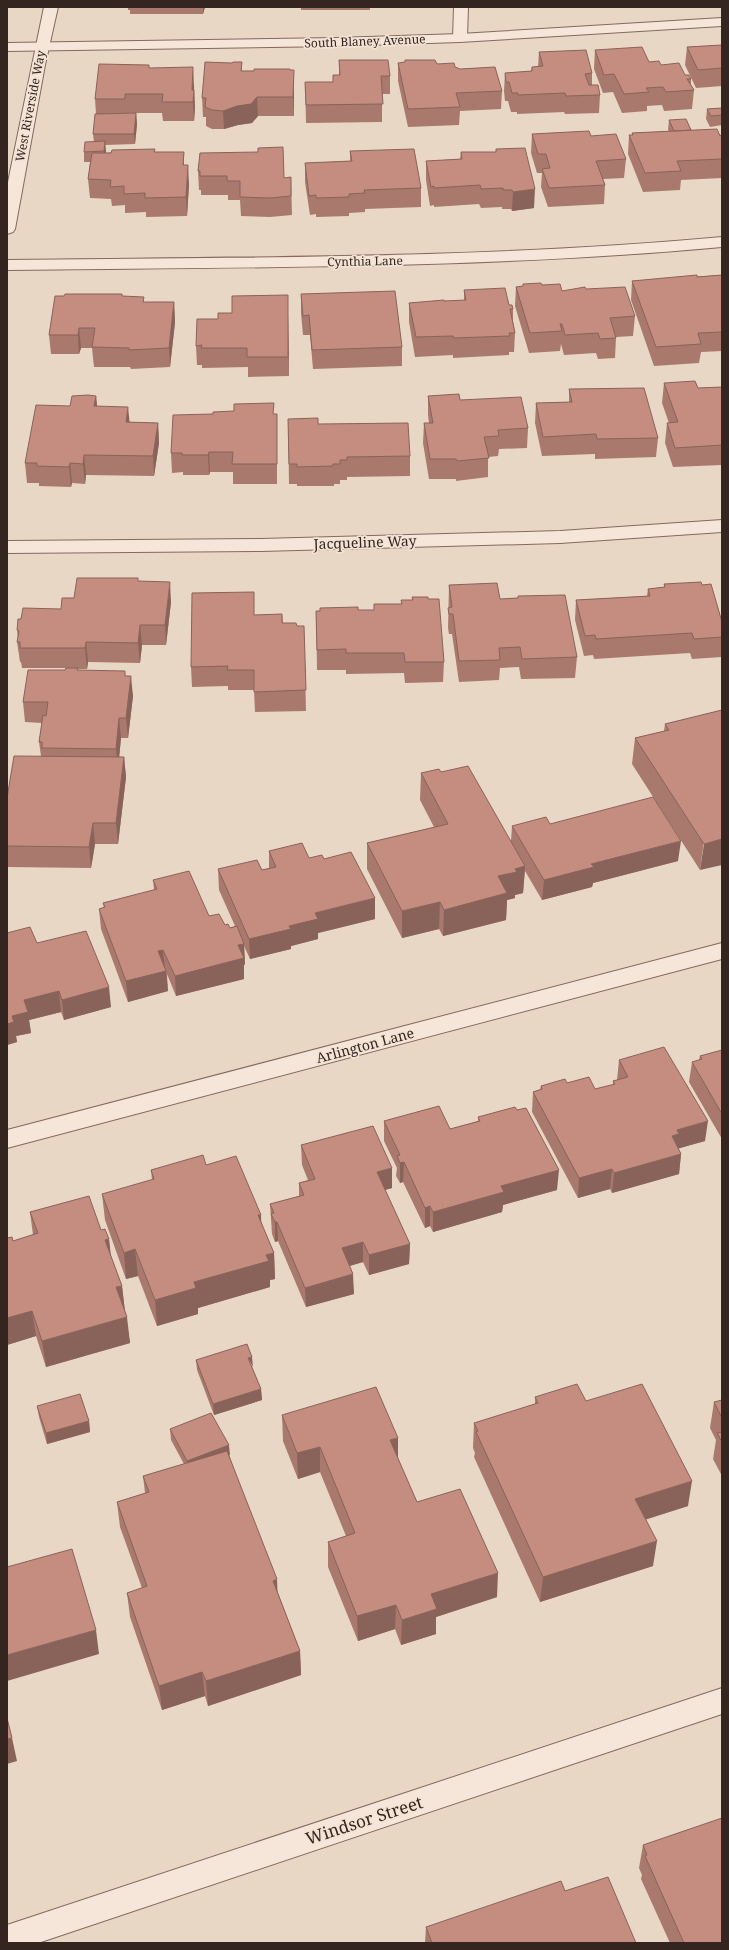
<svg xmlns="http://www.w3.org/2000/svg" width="729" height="1950" font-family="'Noto Serif',serif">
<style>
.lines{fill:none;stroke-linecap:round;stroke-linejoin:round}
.minor-casing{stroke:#83695e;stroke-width:2}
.tertiary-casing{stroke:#83695e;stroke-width:2}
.minor{fill:#f5e6d9;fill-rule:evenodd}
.tertiary{fill:#f5e6d9;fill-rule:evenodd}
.wall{fill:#a9796e}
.shaded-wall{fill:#89635a}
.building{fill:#c48d80;stroke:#89635a}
.labels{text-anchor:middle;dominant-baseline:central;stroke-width:3.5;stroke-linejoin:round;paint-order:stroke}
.far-street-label{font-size:12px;fill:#352520;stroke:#f2e3d5}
.street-label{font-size:14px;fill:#352520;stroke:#f2e3d5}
.near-street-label{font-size:17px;fill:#352520;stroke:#f2e3d5}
</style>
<rect width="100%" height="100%" fill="#e9d7c6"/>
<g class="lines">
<g class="minor-casing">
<path id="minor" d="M44,7H58L45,65L15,229L13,232L7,234V187Z
M454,7H468L467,38L465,41H455L453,38Z
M722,237V247C484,269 246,267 7,270V260C246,257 484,259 722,237Z
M722,520V532L560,543L261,551L7,553V541L261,539L560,531Z
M722,943V959L7,1148V1130Z
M722,1688V1714L38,1943H7V1925Z"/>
</g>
<g class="tertiary-casing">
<path id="tertiary" d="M722,18V26L460,42L336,46L7,51V43L336,38L460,34Z"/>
</g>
<use href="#minor" class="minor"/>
<use href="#tertiary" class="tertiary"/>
</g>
<path class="wall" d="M128,7H205L203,14H130V10H128Z
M301,7H370V10H301Z
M722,45V86L696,88L685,65L687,47Z
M595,50L649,62L661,65L685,75L691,79V85L694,90L692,109L664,111L662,105L647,106V111L622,113L613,92L603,93L594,69Z
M539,52L592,73V85L600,95L599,113L565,114L564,112L517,114V112H511L508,101H505L504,91L505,73L531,71L532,67H538Z
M339,60L390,76V94H382V122L306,123L305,82H333L339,75Z
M242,62V71L290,70L294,89V116H258L252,123L238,125L224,129H212L206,126V117H203L202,98L232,63Z
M398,63L455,67L502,91L501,109L460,111L459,125L408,127L398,81Z
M149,68L194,86L195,108L194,121H163L162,113H126V114L136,113L137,124L135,144L105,145L106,153L155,149V152H184V165L189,184L187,216L146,217V212L125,213V205L112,206L111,199L90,198L88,179L90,162H84V152L94,142L93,134L96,114L95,99Z
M722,108V125L710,127L706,119L707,109Z
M669,120L691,130H690L722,135V178L681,180L680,190L643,192L628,154L629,135H632V133L669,131L668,130Z
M532,134L591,136L626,159L624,178L603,179L605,185L604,204L548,207L541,187L542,173H537L531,153Z
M350,151L421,188V207L365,209V212L349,213V216L316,217V214L310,215L305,182V163L350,161Z
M461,152H495L534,208L512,211L511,209H502V207L481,208L479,204L434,207V205L430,206L426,180V161L460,159Z
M200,153L284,178L291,177L292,215L270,217L241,216L240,200H228V195H201V190H199L198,171Z
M722,275V351L701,352L699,363L654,366L631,300L632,281Z
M542,285L562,291L586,289L635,316L633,336L616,337L615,358L598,359L596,353L564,355L561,344L560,351L529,353L515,306L516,287Z
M464,290L509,305L513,309V322L515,333L514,352H509V355L453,358V355L415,357L409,322V303L464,301Z
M301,294L402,347V366L313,369L310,335H303L301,313Z
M122,296L144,302H174L175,322L170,367L131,369L130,367H94L92,348H81L79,354H51L49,335Z
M288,314L289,376L248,377V367L202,368V365H197L196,346L218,319Z
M664,383L698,388L722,387V465L673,467L665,443L667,423H669L662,403Z
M569,389L658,438L656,457L595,459V454L542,456L535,423L536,403L569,402Z
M96,396L97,406L130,422L158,423L159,443L154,476L86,475L85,484L72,483L71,487L39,486V483H27L25,463L70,406Z
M428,396L460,400L528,428L527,448L499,449L498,456L488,457V477L456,481V479H429L423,443L424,423H429L428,415Z
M274,414L277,434V484H233V472H210L209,475H183V472L172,473L171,453Z
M288,419L318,424L410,456V476L347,477V480H340V484H334V486H297V484H289Z
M138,581L171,602L166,645H142L140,663L88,662L87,669H78V670L126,676L133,696L128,738H121L119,757H124L126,777L118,844H95L91,868L7,867V798L41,756L39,742L42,723L25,722L23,702L65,670L66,668H22L21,662H20L17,642L18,639L17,630L21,619L61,609L74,598Z
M664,584L702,585L722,622V657L692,659L690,653L594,659L593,655L584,656L575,620L576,600L647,596L648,589L664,587Z
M449,585L500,599L518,598V596L577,657L575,678L521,679L519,667L500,668L499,680L459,682L452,634H449L448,628Z
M412,597L428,599L444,662L443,682L405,683L404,673L346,674V670H317L316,611L374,610L401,604V600H412Z
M282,614L283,623L297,626H304L306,711L255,712L254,690H228V686L192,687L191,667L254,615Z
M722,710L700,870L632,764L635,738L664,731L665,724Z
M441,772L511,841L512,826L550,824L678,861L593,883L592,887L542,900L525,871L523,893L515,895V898L507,900L506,920L443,936L439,929L402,938L367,869V843L434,827L420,800L421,773Z
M269,851L309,858L324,859L375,919L318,933V939L291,946V949L250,959L244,946L245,964L244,965V979L176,996L167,974L168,991L128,1002L101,929L99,909L104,908L103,903L154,890L153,880L209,916L225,925L230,928L235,926L219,890L218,869L262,870L269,868Z
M37,943L111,1007L64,1020L61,1012L29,1020L31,1033L16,1036L17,1042L7,1045Z
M722,1050V1139L689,1082L692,1062L699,1060L700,1056Z
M619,1060L705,1141L678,1148L681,1154L679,1174L612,1193L610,1189L578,1198L532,1112L533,1092L540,1090L541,1086L567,1083L595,1089L613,1085V1081L617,1080Z
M478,1117L557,1190L503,1205L502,1212L433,1232L430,1226L425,1228L403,1182L400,1183L396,1176L397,1168L384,1141V1121L450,1129L478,1121Z
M301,1145L392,1188L385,1190L410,1244L409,1264L369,1275L363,1262L350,1266L354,1294L306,1307L278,1241L275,1242L272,1234L270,1204L299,1196V1183L308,1180L302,1165Z
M206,1165L261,1223L274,1253L275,1279L270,1280V1287L198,1308V1314L157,1326L138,1276L126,1279L105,1220L102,1194L152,1180L151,1170Z
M30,1212L101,1230L109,1239L110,1255L122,1286L125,1311L130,1343L46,1367L36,1336L7,1345V1238L13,1241L33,1235Z
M196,1360L252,1367L261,1389L262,1400L214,1415L197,1370Z
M535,1397L586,1401L688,1506L646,1519L653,1566L540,1602L474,1457L475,1453L473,1448L474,1423L535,1405Z
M722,1400V1476L713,1459L716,1440L710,1428L714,1402Z
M37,1406L89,1421L90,1432L47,1444L39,1417Z
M282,1415L398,1459L417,1502L497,1597L436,1617V1634L401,1645L395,1629L358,1641L328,1567V1542L346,1536L320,1472L298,1479L283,1441Z
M170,1429L230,1455H229L278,1593L300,1651L301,1675L208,1706L205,1696L162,1710L130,1617L127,1593L142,1588L120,1527L117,1502L145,1493L143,1476L184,1464L171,1440Z
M643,1845L722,1943H670L641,1879L642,1875L639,1868Z
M565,1891L636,1943H425L426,1927Z"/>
<path class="shaded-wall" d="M203,7H205L203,14Z
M193,67L194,86L193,102L192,90Z
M294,70V116L293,97Z
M194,90L195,108L194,121L193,102Z
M257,97L258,116L252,123L238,125L224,129L223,111Z
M136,113L137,124L135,144L134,134Z
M105,141L106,152L105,162L104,151Z
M188,165L189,184L187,216L186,197Z
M535,189L534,208L512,211L513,192Z
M288,295V314L289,376L288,357Z
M174,302L175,322L170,367L169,348Z
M79,328L81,348L79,354L78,335Z
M96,396L98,416L94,406Z
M128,407L130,426L126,422Z
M158,423L159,443L154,476L153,456Z
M209,452L210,472L209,475L208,455Z
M84,455L86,475L85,484L83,464Z
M70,463L72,483L71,487L69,467Z
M170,582L171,602L166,645L165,625Z
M140,625L142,645L140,663L138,643Z
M86,642L88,662L87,669L85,648Z
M131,676L133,696L128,738L126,718Z
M119,718L121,738L118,769L116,749Z
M124,757L126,777L118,844L116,823Z
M93,823L95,844L91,868L89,847Z
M722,839V865L700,870L704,844Z
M681,841L678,861L593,883L592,887L542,900L544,880L591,864Z
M525,866L523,893L515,895V898L507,900L506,920L443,936L444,910L498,876L515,869Z
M375,898V919L318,933V939L291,946V949L250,959L249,939L289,926L315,913Z
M440,902L439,929L402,938V911Z
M244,944L245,964L244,965V979L176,996L175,976L238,945Z
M163,950L165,970L158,951Z
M166,971L168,991L128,1002L126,981Z
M109,987L111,1007L64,1020L62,1000Z
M59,991L61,1012L29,1020L31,1033L16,1036L17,1042L7,1045V1024L24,1000Z
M708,1121L705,1141L677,1149L672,1136L677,1130Z
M681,1154L679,1174L612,1193L614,1173Z
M404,1162L403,1182L400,1183V1163Z
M392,1168V1188L377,1192V1172Z
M612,1169L610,1189L578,1198L579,1178Z
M559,1170L557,1190L503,1205L502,1212L433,1232V1212L501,1186Z
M430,1206V1226L425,1228V1208Z
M258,1215H261L262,1241Z
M275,1222H277L278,1241L275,1242Z
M109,1239L112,1265L105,1240Z
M363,1242V1262L342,1268V1248Z
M410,1244L409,1264L369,1275V1255Z
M135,1249L138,1276L126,1279L124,1253Z
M274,1253L275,1279L270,1280V1287L198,1308V1314L157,1326L155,1300L194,1282L266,1255Z
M353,1274L354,1294L306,1307L305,1288Z
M122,1286L125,1312L116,1287Z
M32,1311L36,1336L7,1345V1318Z
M127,1317L130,1343L46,1367L42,1341Z
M252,1357L253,1367L248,1358Z
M261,1389L262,1400L214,1415L213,1404Z
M89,1421L90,1432L47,1444L46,1433Z
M398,1438V1463L390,1440Z
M229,1445L230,1455L188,1472L187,1461Z
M320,1447V1472L298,1479L297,1453Z
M692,1481L688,1506L632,1524L635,1499Z
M657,1541L653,1566L540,1602L543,1577Z
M498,1573L497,1597L436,1617V1634L401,1645L402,1620L431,1594Z
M277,1579L278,1604L273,1581Z
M396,1605L395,1629L358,1641L357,1616Z
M96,1630L99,1654L7,1681V1655Z
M300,1651L301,1675L208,1706L206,1681Z
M202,1672L205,1696L162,1710L159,1686Z
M12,1738L17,1761L7,1764V1739Z"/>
<path class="building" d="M722,45V68L698,70L687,47Z
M642,47L649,62L659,61L661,65L679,63L685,75H689L691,79H687L694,90L666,92L663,87L646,88L649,92L624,94L614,74L604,75L595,50Z
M586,50L592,73L585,74L589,85H598L600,95L566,96L565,93L518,95V93H512L509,82H506L505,73L532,71V67L543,66L539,52Z
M339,60H388L390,76H381L383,104L306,105L305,82H333V75H340Z
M405,60H435L437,64L454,63L455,67L460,69L495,67L502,91L456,93L460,107L408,109L398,63L405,62Z
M205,62L232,63L233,62H242L241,71H254V69H290V70H294L293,97H257L251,104L237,106L223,111L212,110L205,107L206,98H202Z
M99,64L149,65V68L193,67L192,90H194L193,102H162L163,94H125V99H95Z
M722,108V115L711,116L707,109Z
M136,113L134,134H93L95,114Z
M686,119L691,130L674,131L669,120Z
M717,129L720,136L722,135V159L677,161L681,171L645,173L629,135H633L632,133Z
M589,131L591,136L616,134L626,159L596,161L605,185L549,188L542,169L550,168L546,154H538L532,134Z
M105,141L104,151L84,152L85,142Z
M283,147L284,178L291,177V196L270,198L240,197V181H227V176H200V171H198L200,153L258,152V148Z
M525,148L535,189L513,192L512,190H503V188L481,189L480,185L434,188V186L431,187L426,161L462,159L461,152H496V149Z
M155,149L154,152H184L183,165H188L186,197L145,198V193L124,194V186L110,187L111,180L88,179L92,153H111L112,150Z
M414,149L421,188L364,190L365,193L349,194V197L316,198V195L309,196L305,163L352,161L350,151Z
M697,275V277L722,275V332L698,333L701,344L656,347L632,281Z
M541,283L542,285L560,284L562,291L585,287L586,289L625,287L635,316L610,318L616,338L600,339L598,333L565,335L562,324H560L562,331L530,333L516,287L523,286V284Z
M505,288L509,305H512L513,309H510L515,333H509L510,336L454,338L453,336L416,337L409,303L444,300V301L466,300L464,290Z
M395,291L402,347L312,350L309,315L303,316L301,294Z
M65,294H122V296L144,297L143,302H174L169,348L129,350V348L92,347L95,328H79L78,335H49L55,296H64Z
M288,295V357H247V348H201L202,345L196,346L197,319H218V313H232V296Z
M695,381L698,388L722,387V445L675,448L667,423L678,422L664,383Z
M644,388L658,438L597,439L596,434L543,437L536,403L572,402L569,389Z
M459,394L460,400L521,397L528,428L498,430L499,436L484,437L489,458L457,461L456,459H430L424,423H433L428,396Z
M88,395L96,396L94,406L128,407L126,422L158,423L153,456L84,455L83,464L70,463L69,467L37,466V463H25L36,405L70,406L72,396Z
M274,403L273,414H277V464H232L233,452H209L208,455H182V453H171L173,415L213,414V412L234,411V404Z
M318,418V424L408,423L410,456L347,457V460H340V464H333V466L297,467V464H289L288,419Z
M77,578H138V581L170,582L165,625H140L138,643L86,642L85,648H20V642H17L19,631L17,630L18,619H21L23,608L61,609L62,598H74Z
M701,582L702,585L711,584L722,622V637L694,639L692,633L596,639L595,635L585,636L576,600L650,596L648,589L665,587L664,584Z
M497,583L500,599L518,598V596L565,595L577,657L522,659L520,647L499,648L500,660L459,661L453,614H449L448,608L452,607L449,585Z
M254,592V615L282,614V623H296L297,626H304L306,690L254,692V670H227L228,666L191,667L192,593Z
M412,597H428V599H439L444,662H405L404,653H346V649L317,650L316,611H320V608L358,607V610H374V604H402L401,600H413Z
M66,668H78L77,670L125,671V676H131L126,718H119L116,749L42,748V742H39L43,715L46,716L48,702H23L28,670H65Z
M722,710V839L704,844L635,738L669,730L665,724Z
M14,756L124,757L116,823H93L89,847L7,846V798Z
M468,766L525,866L515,869L517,872L498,876L507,893L444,910L440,902L402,911L367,843L448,824L421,773L439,769L441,772Z
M653,797L681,841L591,864L594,867L544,880L512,826L546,817L550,824Z
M302,843L309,858L322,855L324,859L351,852L375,898L315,913L318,919L289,926L291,929L249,939L218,869L257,860L262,870L276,867L269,851Z
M189,871L209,916L219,914L225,925L228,924L230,928L237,926L244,944L238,945L244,958L175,976L163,950L158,951L166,971L126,981L99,909L105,907L103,903L157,889L153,880Z
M30,927L37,943L86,931L109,987L62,1000L59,991L24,1000L28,1012L12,1016L14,1022L7,1024V933Z
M664,1047L708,1121L677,1130L679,1134L672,1136L681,1154L614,1173L612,1169L579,1178L533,1092L542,1089L541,1086L565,1079L567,1083L589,1077L595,1089L615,1084L613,1081L628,1077L619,1060Z
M722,1050V1114L692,1062L702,1059L700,1056Z
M439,1106L450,1129L480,1121L478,1117L515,1107L517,1110L526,1108L559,1170L501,1186L504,1192L433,1212L430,1206L425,1208L404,1162L400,1163L397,1156L400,1155L384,1121Z
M373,1126L392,1168L377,1172L410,1244L369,1255L363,1242L342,1248L353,1274L305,1288L277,1222H275L271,1214L274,1213L270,1204L304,1195L299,1183L315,1179L301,1145Z
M203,1155L206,1165L236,1156L261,1215H258L274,1253L266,1255L269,1261L194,1282L196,1288L155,1300L135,1249L124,1253L102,1194L154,1179L151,1170Z
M89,1196L101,1230L105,1229L109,1239L105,1240L122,1286L116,1287L127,1317L42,1341L32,1311L7,1318V1238L12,1237L13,1241L38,1233L30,1212Z
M247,1344L252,1357L248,1358L261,1389L213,1404L196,1360Z
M577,1384L586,1401L642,1384L692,1481L635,1499L657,1541L543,1577L476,1432L478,1431L474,1423L538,1403L535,1397Z
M376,1387L398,1438L390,1440L417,1502L460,1489L498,1573L431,1594L437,1609L402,1620L396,1605L357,1616L328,1542L355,1533L320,1447L297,1453L282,1415Z
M80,1394L89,1421L46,1433L37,1406Z
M722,1400V1418L714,1402Z
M211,1413L229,1445L187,1461L170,1429Z
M722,1432V1442L717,1433Z
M227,1451L277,1579L273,1581L300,1651L206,1681L202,1672L159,1686L127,1593L147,1586L117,1502L149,1492L143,1476Z
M72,1549L96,1630L7,1655V1567Z
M7,1718L12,1738L7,1739Z
M722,1818V1943H684L645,1856L647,1855L643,1845Z
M608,1877L636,1943H432L426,1927L561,1881L565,1891Z"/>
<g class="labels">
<g class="far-street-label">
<text transform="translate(365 41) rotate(-2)">South Blaney Avenue</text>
<text transform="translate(30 106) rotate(-79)">West Riverside Way</text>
<text transform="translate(365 261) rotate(-1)">Cynthia Lane</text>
</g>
<g class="street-label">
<text transform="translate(365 542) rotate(-2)">Jacqueline Way</text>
<text transform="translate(365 1045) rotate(-15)">Arlington Lane</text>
</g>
<g class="near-street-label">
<text transform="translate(364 1820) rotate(-18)">Windsor Street</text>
</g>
</g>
<rect width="729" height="1950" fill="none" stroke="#352520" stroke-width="16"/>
</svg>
